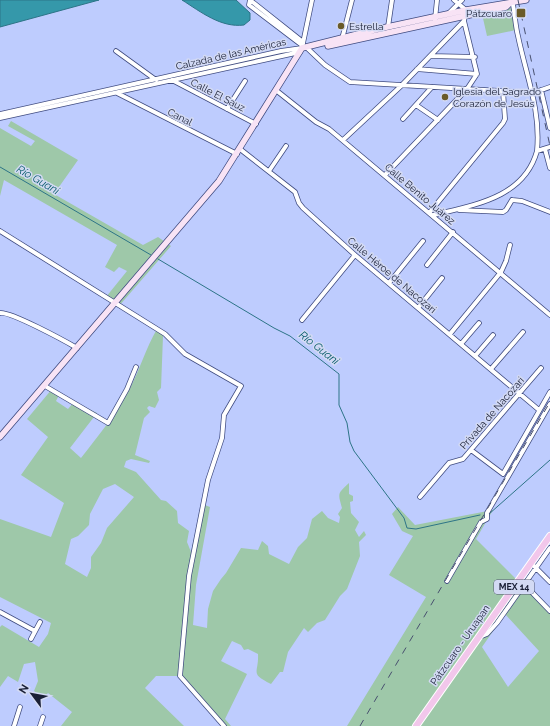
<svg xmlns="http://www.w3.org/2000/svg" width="550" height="726" font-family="Raleway,sans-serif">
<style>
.green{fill:#9ec8a9;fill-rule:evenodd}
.water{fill:#3598aa;stroke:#2d7487}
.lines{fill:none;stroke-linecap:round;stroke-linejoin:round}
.stream{stroke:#2d7487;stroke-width:1}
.minor-casing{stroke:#404c81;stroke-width:5.5}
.secondary-casing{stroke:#404c81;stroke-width:7}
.primary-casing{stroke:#fff;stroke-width:8}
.minor{stroke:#fff;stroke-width:4}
.secondary{stroke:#f8e3f5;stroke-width:5.5}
.primary{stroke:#f2c7eb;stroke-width:6}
.rail{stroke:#48506f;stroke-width:1;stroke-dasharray:7 7;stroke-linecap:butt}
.poi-dot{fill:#6a5b28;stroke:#d3daf4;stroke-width:1.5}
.labels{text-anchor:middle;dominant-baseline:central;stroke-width:3;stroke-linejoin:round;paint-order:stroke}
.shield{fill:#d3daf4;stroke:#51576f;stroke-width:1}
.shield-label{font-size:9px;font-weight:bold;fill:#191f36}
.poi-label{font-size:10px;fill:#191f36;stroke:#d3daf4;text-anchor:start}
.street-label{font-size:10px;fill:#191f36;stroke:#d3daf4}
.water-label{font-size:11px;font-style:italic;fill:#065b69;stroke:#d3daf4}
</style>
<rect width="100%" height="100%" fill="#beccfe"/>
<path class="green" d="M511,8L516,30L487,36L482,14Z
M11,121L78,160L54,194L143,245L158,237L171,246L119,306L106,297L127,271L119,267L114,272L105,267L117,245L4,180L0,196V128L31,146L35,141L8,126Z
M157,329L165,334L163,336L161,388L157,392L159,400L155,408L149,406L147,408L150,412L144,418L135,455L150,461L149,463L131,459L126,461L124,467L136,472L161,500L166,501L177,511L178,523L189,531L187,542L191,552L202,504L210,507L196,585L193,625L207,628L208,609L213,591L221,579L226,573L241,548L258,550L262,541L268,546L269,554L289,564L298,547L307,538L312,519L322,511L328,518L339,523L340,517L338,514L342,508C338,493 337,494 349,483V494L353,496V501L350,502L351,513L359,522L355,530L359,537L364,531L366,535L359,542L360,556L347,589L340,596L325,620L317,623L308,632L304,628L288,652L283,672H280L271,684C249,673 259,674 258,654L248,649L244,650L241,645L232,641L221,661L247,674L225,719L231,726H224L180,676H156L145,688L184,726H61L72,712L48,693L43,698L34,691L38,681L35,662L24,664L18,682L8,676L0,687V627L2,625L39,647L48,634L51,623L0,597V519L51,537L64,503L21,475L48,437L27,419L52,389L59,395L56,401L68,409L74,402L97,413L70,448L81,458C98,436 117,413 130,388C140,369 146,348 157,329ZM115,484L134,497L107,528L101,543L91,557V568L87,577L65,564L71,539L78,536L89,525L90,514L103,489Z
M398,507L415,525L493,510L476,539L550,613V726H347L426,597L389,575L413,536L402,531L392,514ZM505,614L539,651L508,687L482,647Z"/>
<path class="water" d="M0,0H99L0,27Z
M182,0H236L250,13V20L244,25C221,28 201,12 182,0Z"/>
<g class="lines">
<path class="stream" d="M0,167L151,255
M158,259L274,328L290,336L339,374V405L347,423L350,442L354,451L404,518L407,528L416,529L480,515
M489,514L550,460"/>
<g class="minor-casing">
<path id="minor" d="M250,0L249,5L303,46
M250,0L303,42
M512,0C515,12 515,25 518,36C526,75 541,110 537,151
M448,14L462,0
M435,19L437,0
M388,27L392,0
M342,39L352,0
M306,47L325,65L350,82L533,93L550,87
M116,51L156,80
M430,56L475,57
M417,69L477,74
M172,80L256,124
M541,90L550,128
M277,91L316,122L329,129L550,315
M117,93L237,154
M416,105L438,120
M227,109L245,81
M0,114L281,51L302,48L312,0
M0,118L300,52
M403,119L432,87
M343,140L401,86L464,21
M240,149L295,192L299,203L303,208L355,255L539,410
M545,149L550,168
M269,171L286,146
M385,175L467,89L477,74L464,21L466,10L454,0
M512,200L522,201L550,212
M459,210L503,212L506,210L512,200
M430,212L503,123L505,119L503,91
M433,215C474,205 524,198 537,151L550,147
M0,231L165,334L185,354L241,386L224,415L222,438L208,480L189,576L180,676L224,726
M427,265L453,232
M389,283L423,241
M418,308L442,278
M0,313C10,311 65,341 77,348
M302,320L355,255
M450,334L501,272L506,261L510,245
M461,344L479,323
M475,356L493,335
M491,369L523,332
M45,386L108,423L127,389L136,367
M471,450L503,474L550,392
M420,497L449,463L463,459L541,368
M534,566L550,582
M447,581L481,522L487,519V513L550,404
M522,582L550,611
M0,612L35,631
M477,638L487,634L497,623L550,548
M31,639L40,622
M14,726L20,707
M40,726L43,717"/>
</g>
<g class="secondary-casing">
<path id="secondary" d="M328,46L506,7L509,4
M0,437L219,181L302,48L378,29L466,10L526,0"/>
</g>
<g class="primary-casing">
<path id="primary" d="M416,726L550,536"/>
</g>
<use href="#minor" class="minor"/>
<use href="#secondary" class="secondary"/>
<use href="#primary" class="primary"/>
<path class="rail" d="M518,0L550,146
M360,726L550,402"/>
</g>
<g class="poi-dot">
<rect x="516" y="8" width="10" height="10" rx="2"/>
<circle cx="341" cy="26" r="4"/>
<circle cx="445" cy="97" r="4"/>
</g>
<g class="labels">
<rect class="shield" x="494" y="580" width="40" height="14" rx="3"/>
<g class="shield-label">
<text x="514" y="587">MEX 14</text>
</g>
<g class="poi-label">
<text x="512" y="13" text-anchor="end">Pátzcuaro</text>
<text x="349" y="26">Estrella</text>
<text x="453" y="91">Iglesia del Sagrado<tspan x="453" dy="12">Corazón de Jesús</tspan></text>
</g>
<g class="street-label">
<text transform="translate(231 54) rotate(-13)">Calzada de las Américas</text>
<text transform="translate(218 95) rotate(27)">Calle El Sauz</text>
<text transform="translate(180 117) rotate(27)">Canal</text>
<text transform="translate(420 194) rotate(40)">Calle Benito Juárez</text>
<text transform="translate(392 275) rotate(40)">Calle Héroe de Nacozari</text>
<text transform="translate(492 413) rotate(-49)">Privada de Nacozari</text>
<text transform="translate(460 645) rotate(-55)">Pátzcuaro - Uruapan</text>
</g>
<g class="water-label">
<text transform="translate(38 180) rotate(30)">Río Guani</text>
<text transform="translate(319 348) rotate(38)">Río Guani</text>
</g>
</g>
<g transform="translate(32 694) rotate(302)" stroke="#d3daf4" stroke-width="3" paint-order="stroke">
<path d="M0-3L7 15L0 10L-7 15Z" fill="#191f36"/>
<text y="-6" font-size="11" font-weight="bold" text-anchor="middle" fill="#191f36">N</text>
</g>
</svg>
